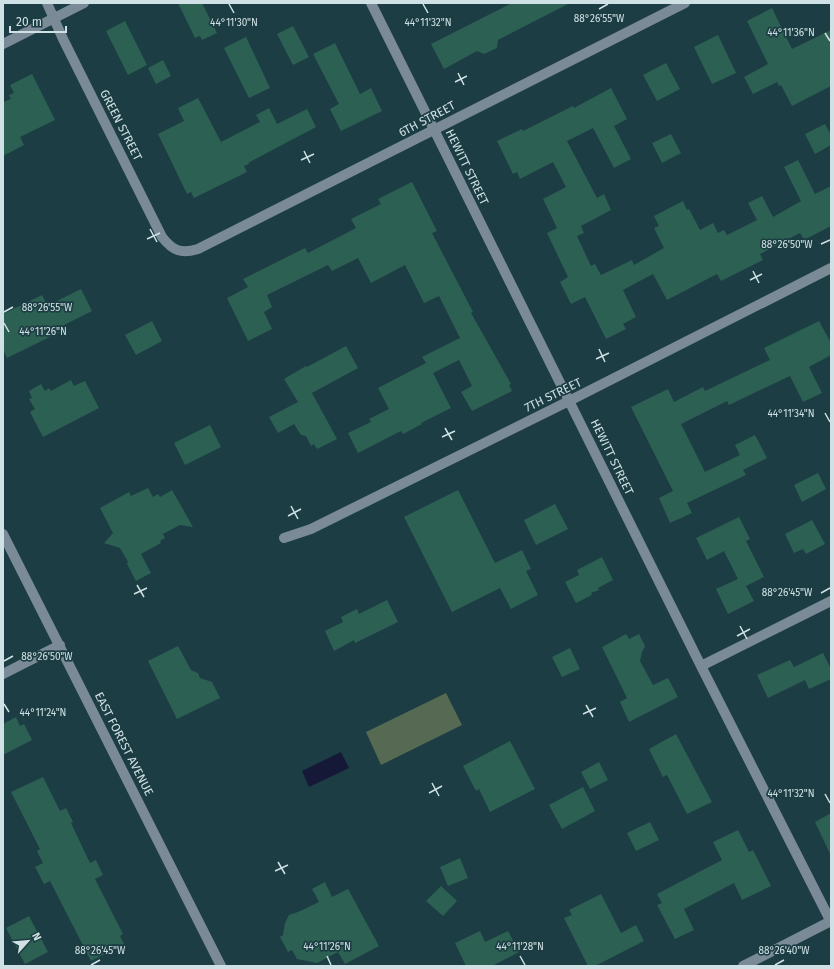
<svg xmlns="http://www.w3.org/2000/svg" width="834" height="969" font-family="'Fira Sans',sans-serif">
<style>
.green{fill:#566953}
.water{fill:#151837}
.building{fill:#2c6053}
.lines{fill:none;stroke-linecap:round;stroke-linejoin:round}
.minor{stroke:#7a8a97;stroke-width:10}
.ticks{fill:none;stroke:#cfe1e4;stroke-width:1.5}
.labels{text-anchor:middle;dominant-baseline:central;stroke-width:3.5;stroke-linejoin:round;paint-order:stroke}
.street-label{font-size:12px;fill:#cfe1e4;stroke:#1c3d43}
.ticks-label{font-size:10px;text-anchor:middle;fill:#cfe1e4;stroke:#1c3d43;stroke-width:3.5;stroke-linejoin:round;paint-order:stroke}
</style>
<rect width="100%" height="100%" fill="#1c3d43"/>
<path class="green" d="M446,693L462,725L381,765L366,732Z"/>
<path class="water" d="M341,752L349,768L309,787L302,771Z"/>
<path class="building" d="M178,3H202L217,33L202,40L200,36L195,38Z
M512,3H570L498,40L497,48L484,54L477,51L444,69L431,44Z
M772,8L792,49L831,30V86L792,106L781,85L779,86L777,82L753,94L744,77L768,64L747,21Z
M125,21L147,65L128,75L106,31Z
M293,26L309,57L293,65L277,34Z
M718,35L736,73L712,84L694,47Z
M246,37L270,88L249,98L224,48Z
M335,43L360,94L371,88L382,111L341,131L330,109L339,104L313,54Z
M163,60L171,76L156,84L148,68Z
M666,63L680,89L657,101L643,75Z
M32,74L55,120L20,137L24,145L3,156V102L11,99L9,95L14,93L10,85Z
M611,88L627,119L614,126L631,159L614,168L593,128L567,141L597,198L604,194L611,210L581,226L584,233L577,236L591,266L595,264L601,275L632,260L634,265L664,248L654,228L659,226L654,216L683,201L687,210L689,209L700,230L713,223L718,233L724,230L727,235L757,220L748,203L762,196L773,217L801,201L784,167L798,160L815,194L831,186V226L804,240L800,233L760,254L763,260L721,281L717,274L667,300L653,274L623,290L636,317L623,324L626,329L606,339L585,297L571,304L560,282L568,277L547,233L557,228L543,199L566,187L553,162L520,179L517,172L513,174L497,141L522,129L523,131L573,106L574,108Z
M198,98L221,142L260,122L256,115L269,108L277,124L307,109L316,127L248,163L249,164L244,166L247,172L194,198L191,192L187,194L158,134L184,121L178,108Z
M825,124L831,135V145L815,154L805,134Z
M671,134L681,153L662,163L652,143Z
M412,182L437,231L432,233L473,312L471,313L511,384L509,385L512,391L472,411L461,392L472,386L459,360L433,373L451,408L421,423L422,424L403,434L401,431L358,453L348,433L371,422L369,419L389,409L378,388L426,363L422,357L460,338L439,296L424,303L405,265L371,283L358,258L332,271L328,265L267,295L272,307L264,312L272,329L248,341L227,298L248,287L243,279L305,248L308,253L356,228L351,219L381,204L378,199Z
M81,289L92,311L60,327L62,331L7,358L3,349V314L42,295L47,305L48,304L49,305Z
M152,321L162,341L136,355L125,335Z
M819,321L831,343V355L809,367L822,393L803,402L790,376L729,405L727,401L681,424L705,472L740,455L735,445L755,435L767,458L743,470L746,475L687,503L692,513L670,523L659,498L673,491L631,407L668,389L674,402L703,387L705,391L770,360L764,348Z
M346,346L358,368L312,393L337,439L317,449L314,444L311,446L306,436L301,435L294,424L278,433L269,417L298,402L284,379L306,366L307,367Z
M71,380L74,386L85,381L99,408L43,437L30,412L35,409L29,399L32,398L29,391L41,384L45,391L49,388L51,391Z
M210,425L221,447L185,465L174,443Z
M818,473L826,489L802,502L794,485Z
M148,488L153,497L158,494L160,497L172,490L193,527L180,525L163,534L165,538L160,541L161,543L141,554L151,573L136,581L127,564L128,562L120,548L104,543L113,533L100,508L129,492L131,496Z
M458,490L495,563L522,550L531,569L526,571L538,595L511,609L500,588L452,612L404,517Z
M555,504L568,529L536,545L524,520Z
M739,517L750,539L746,541L764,577L746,586L754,601L728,614L716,589L738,579L724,551L707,560L696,538Z
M812,520L825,544L806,554L803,549L794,553L785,534Z
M602,557L613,580L598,588L599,590L591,593L592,595L576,603L565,582L579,575L577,570Z
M387,600L398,622L355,643L354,640L334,651L325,631L343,622L341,617L357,609L359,614Z
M626,634L629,639L639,634L645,646L642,652L640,661L653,685L668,678L678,697L629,722L620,702L627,698L602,647Z
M178,646L191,670L198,673L200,678L212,682L220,698L177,719L148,661Z
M570,648L580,669L562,677L552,657Z
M823,653L831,669V679L809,689L805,680L768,698L757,675L790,660L794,667Z
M16,717L20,726L24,724L32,740L3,755V724Z
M676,734L712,802L687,814L667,775L663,777L649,749Z
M510,741L535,789L490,812L479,789L476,791L463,766Z
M599,762L608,780L590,789L581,772Z
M43,777L60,811L66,808L73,822L71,823L90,863L96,860L103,875L95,879L123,934L120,936L124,944L91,961L50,881L44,884L35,867L43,863L37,851L40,849L11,792Z
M583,787L595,811L562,829L549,805Z
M831,813V856L815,822Z
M650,822L659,840L636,851L627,833Z
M738,830L749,852L753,850L771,886L742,900L734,883L684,909L694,930L675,939L657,905L662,903L657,894L722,860L713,842Z
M460,858L468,878L448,886L440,867Z
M325,882L332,897L348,889L379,946L345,964L338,952L317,963L297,959L292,950L288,952L280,937L283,935L285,923L289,915L298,912L319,902L312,889Z
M441,886L457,901L443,916L426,901Z
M601,894L621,933L636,925L644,941L595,966H588L564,918L572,915L569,910Z
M29,916L48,952L25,964L6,928Z
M480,931L485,942L508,931L519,952L492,966H466L455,943Z"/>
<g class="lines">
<path class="minor" d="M47,3L63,39L162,237C173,251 181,254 198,249L685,3
M371,3L701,666L831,922
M3,44L84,3
M3,534L221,966
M284,538L311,529L569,401L831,268
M701,666L831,601
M3,674L60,645
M743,966L831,921"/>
</g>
<path class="ticks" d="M229,4L234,13M423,4L428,13M599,9L608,4M825,33L830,41M458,73L464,85M455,82L467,76M304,151L310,163M301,160L314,154M150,229L157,242M147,239L160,233M821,244L830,240M753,271L759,283M750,280L762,274M4,312L13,307M4,323L9,332M599,349L605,362M596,359L609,353M825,413L830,422M445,428L452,440M442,437L455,431M291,506L298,519M288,516L301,509M137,585L144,597M821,593L830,588M134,594L147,588M740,626L747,639M737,636L750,629M4,661L13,656M4,704L9,712M586,705L593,717M583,714L596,708M432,783L439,796M429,793L442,786M825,794L830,803M278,862L285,874M275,871L288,865M327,956L331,965M520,956L525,965M91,965L100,960M775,965L784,960"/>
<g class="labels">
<g class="street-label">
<text transform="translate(427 119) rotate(-28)">6TH STREET</text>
<text transform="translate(121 125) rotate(63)">GREEN STREET</text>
<text transform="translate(467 167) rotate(64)">HEWITT STREET</text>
<text transform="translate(553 395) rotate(-26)">7TH STREET</text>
<text transform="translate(612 457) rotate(64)">HEWITT STREET</text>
<text transform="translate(124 744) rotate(63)">EAST FOREST AVENUE</text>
</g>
</g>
<g class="ticks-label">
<text x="599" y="22">88°26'55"W</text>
<text x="234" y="26">44°11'30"N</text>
<text x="428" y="26">44°11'32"N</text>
<text x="791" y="36">44°11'36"N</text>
<text x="787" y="248">88°26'50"W</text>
<text x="47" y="311">88°26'55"W</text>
<text x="43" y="335">44°11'26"N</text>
<text x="791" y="417">44°11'34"N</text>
<text x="787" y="596">88°26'45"W</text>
<text x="47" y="660">88°26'50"W</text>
<text x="43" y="716">44°11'24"N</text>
<text x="791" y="797">44°11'32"N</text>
<text x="327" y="950">44°11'26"N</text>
<text x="520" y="950">44°11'28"N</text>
<text x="100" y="954">88°26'45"W</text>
<text x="784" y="954">88°26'40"W</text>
</g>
<rect width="834" height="969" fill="none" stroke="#cfe1e4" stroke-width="8"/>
<g transform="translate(28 941) rotate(63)" stroke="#1c3d43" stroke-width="3" paint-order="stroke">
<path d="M0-3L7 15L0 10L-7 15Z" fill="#cfe1e4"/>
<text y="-6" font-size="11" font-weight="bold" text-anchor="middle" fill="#cfe1e4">N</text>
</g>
<path d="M10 26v6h56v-6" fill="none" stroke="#cfe1e4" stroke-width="2"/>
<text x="16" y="26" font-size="12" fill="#cfe1e4" stroke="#1c3d43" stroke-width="3" paint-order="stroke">20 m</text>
</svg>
